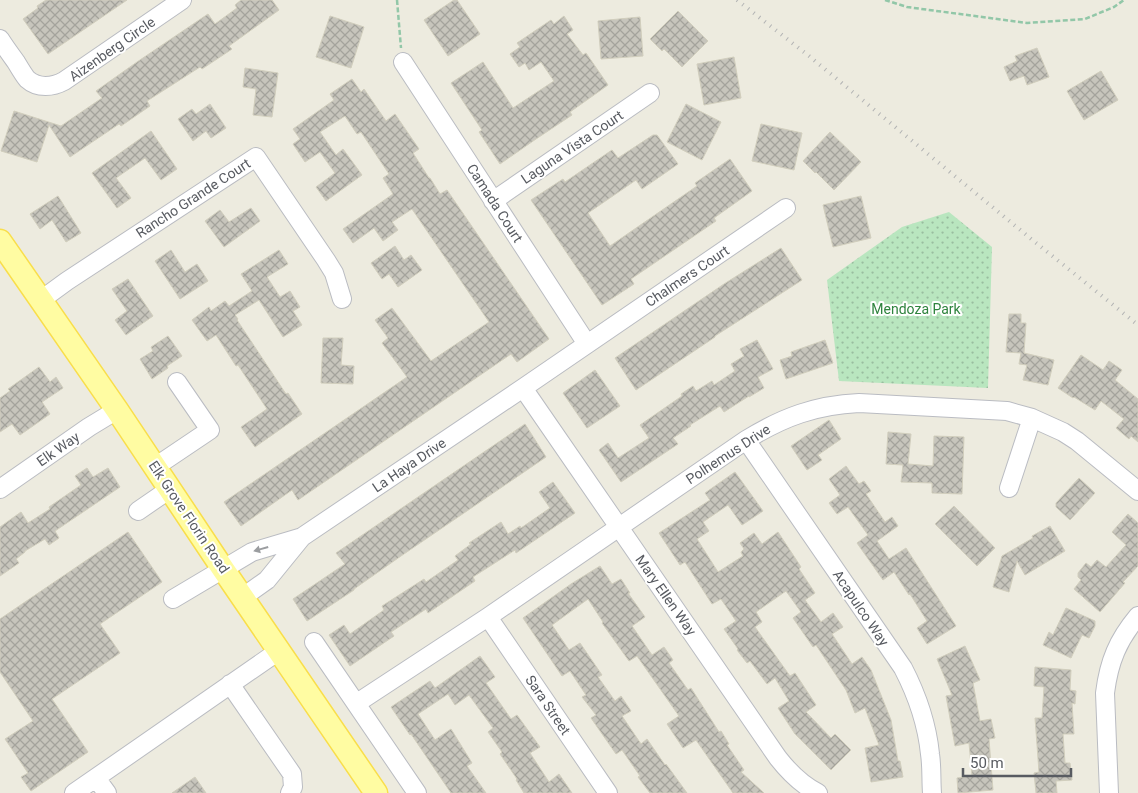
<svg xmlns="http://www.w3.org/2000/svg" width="1138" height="793" font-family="Roboto,sans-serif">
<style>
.park{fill:url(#park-dots)}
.building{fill:url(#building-cross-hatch);stroke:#d1cebd}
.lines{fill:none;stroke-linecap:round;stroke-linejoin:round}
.minor-casing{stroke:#babcc2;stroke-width:20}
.major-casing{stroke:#f9de4b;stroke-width:25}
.path{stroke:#92c7a8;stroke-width:2.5;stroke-dasharray:5 2.5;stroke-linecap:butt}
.minor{stroke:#fff;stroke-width:18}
.major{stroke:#fffca2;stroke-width:22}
.rail{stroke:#b3b4b4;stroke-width:4;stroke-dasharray:1 6;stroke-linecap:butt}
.oneway{fill:#9b9da0}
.labels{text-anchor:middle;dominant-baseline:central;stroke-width:4;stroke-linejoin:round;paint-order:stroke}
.street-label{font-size:14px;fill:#585b61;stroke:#fff}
.park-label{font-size:14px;fill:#2e833d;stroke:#fff}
</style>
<defs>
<pattern id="park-dots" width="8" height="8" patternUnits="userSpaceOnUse" patternTransform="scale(1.25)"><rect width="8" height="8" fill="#b9e6bf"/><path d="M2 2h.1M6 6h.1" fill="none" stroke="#99bd9f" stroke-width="1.8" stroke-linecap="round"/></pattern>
<pattern id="building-cross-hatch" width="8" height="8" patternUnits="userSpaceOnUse" patternTransform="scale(1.25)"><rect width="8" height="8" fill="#c7c5bc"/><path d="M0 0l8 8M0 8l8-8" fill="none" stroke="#a4a39c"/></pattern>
</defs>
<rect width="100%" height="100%" fill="#edebdf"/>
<path class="park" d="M949,212L992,247L988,388L839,381L827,280L902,227Z"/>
<path class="building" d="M46,0H127L48,54L23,19L38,8L37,6Z
M241,0H272L279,10L229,46L232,49L202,69L200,67L147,101L150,106L121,126L119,124L70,157L49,125L37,162L1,151L14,111L61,126L102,98L96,91L137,62L208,14L215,24L237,8L235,5Z
M454,0H457L480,34L448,56L424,20Z
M678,11L708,41L682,67L664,49L662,51L650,39Z
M330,16L364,27L351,68L316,57Z
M564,16L573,30L567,34L583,55L586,53L608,85L570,112L572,115L536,139L500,164L479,132L482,130L451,83L483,62L513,108L554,81L541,62L529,70L525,63L519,67L510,54L520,47L517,43L551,20L554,24Z
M640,17L643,56L601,59L598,21Z
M1037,48L1049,77L1027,85L1024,76L1010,81L1004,67L1017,61L1015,56Z
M734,57L741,98L704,105L697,64Z
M245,68L278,73L272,117L253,115L256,89L243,87Z
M1101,71L1118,100L1084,120L1067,91Z
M352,79L361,92L364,89L386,121L395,114L419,149L413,153L429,178H430L440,194L447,190L549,339L517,362L511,354L298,500L292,490L241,526L224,502L407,377L382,343L388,338L375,320L392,308L431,361L489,322L412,209L392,222L398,230L383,241L374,228L353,243L343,229L393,194L383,178L389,174L361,132L357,134L345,116L320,132L336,155L343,149L362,175L326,201L316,187L335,173L320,152L305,162L293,144L300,139L293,129L334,100L330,94Z
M210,104L226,128L211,138L206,131L193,141L178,119L192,109L196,114Z
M686,104L721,122L702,160L667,142Z
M761,124L802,133L794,170L752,161Z
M151,131L177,169L161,180L145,158L116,178L131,198L117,208L92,173Z
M830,132L861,162L834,190L816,172L815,173L803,161Z
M653,135H657L678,164L642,189L636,180L588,213L610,246L697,186L695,183L730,159L752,191L714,218L716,221L631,279L634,284L602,305L531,200L563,179L565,182L612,150L618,158Z
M58,196L81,233L66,242L52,220L40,229L30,214Z
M861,196L871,238L833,247L823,205Z
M251,208L260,221L224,247L205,221L220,210L229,222Z
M395,246L404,260L411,255L422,270L398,287L389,274L382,279L371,263Z
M781,248L802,280L715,336V337L636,390L615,358L724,284Z
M171,250L185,272L197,264L208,281L180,299L155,261Z
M279,250L288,264L267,277L280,297L290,291L300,307L293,311L302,325L283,337L259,300L235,315L238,319L237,320L286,394L288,393L302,414L255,447L241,427L267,409L238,365L236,366L216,335L207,341L192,320L209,307L211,311L225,301L229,306L252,291L241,274Z
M128,279L153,316L126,335L115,320L127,311L112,289Z
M1009,314H1021V323H1026L1024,353L1054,360L1048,385L1023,380L1027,365L1019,364L1021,353L1006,352Z
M168,336L182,356L167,366L168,368L152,379L140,359L153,351L151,347Z
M323,338H343L341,365L354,366L353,384L321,383Z
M757,340L773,369L758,377L764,388L749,397V396L724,412L720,406L690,425L691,426L673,438L678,444L621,482L599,450L608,443L618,458L649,438L640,425L682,396L681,394L693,386L696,391L712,381L714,385L735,371L731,364L744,356L740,349Z
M825,340L833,363L786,379L780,360L792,356L791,352Z
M1081,355L1103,370L1109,361L1122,370L1115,380L1138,399V442L1131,436L1129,439L1116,428L1124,419L1101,401L1095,410L1074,397L1073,398L1058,388Z
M39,367L50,382L56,377L63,388L42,402L50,414L20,435L12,424L0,432V398L10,391L8,389Z
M595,370L620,406L587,428L563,393Z
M829,420L841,439L818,455L822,460L807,470L791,446Z
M525,424L546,457L401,556L354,589V590L307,621L293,599L345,564L336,553Z
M888,432L911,434L908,464L933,466L934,436L964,437L962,494L932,493V483L901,482L903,465L886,464Z
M846,466L859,484L864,481L871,491L866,494L885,522L892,517L898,526L877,541L889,559L906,548L956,626L927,644L917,628L927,621L910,594L909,595L894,572L883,580L857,543L868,535L848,507L837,514L829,503L840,495L829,479Z
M87,468L93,477L108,468L120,487L55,531L59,538L49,545L45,539L25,551V552L16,559L19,563L0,576V527L21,512L28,523L50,509L49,507L81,485L75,476Z
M735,472L763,511L742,525L728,505L703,522L709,531L697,539L718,572L743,556L741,552L744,549L740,543L754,533L762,544L778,532L801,567L799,569L815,593L805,600L821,622L833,613L843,627L832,634L852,664L862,657L871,670L891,720L898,761H900L903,777L871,782L865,748L879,745L865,708L855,713L846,690L816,645L813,647L793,618L801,612L786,591L756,612L762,622L755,627L790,676L795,673L816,705L806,712L831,738L835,734L851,750L831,770L795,734L778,708L789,701L775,678L767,684L750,661L747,663L737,650L738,649L724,629L736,621L721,599L712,604L685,562L680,565L659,533L710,500L705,493Z
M1079,478L1095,493L1070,520L1056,507V503Z
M553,482L575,513L516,553L515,550L473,577L475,581L428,613L426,609L391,632L394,636L350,666L329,635L344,625L350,634L384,610L382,606L424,579L426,582L458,560L455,556L471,544L469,543L501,522L508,534L520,526L521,528L550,508L539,492Z
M954,506L995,548L977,566L935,524Z
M1128,514L1138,523V566L1123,582L1125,583L1100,612L1074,589L1081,580L1078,577V573L1086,563L1091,567L1097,560L1106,567L1126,545L1112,532Z
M1050,526L1065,551L1025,575L1017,561L1009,592L993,587L1002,556L1033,538L1032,536Z
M128,532L162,582L100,624L120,653L52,699L88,752L31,791L21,777L28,773L5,739L33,721L0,672V619Z
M600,566L612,584L621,579L630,593H628L645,617L632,626L652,655L664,647L673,660L669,663L688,690L691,688L719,732L721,731L729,744L727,745L744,770L741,772L764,793H733L696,740L683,748L667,724L679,716L637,656L629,661L602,623L603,622L588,599L552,625L569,650L580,643L602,675L598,677L615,701L621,696L631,711L622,716L641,744L647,739L665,765L666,764L687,793H650L638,777L640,776L622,750L616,754L591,718L596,715L582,697L586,695L570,671L562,676L523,618L571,584Z
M1066,608L1095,621V626L1089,638L1082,635L1071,658L1043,645L1049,632L1053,635Z
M965,646L980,680L973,683L980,721L991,719L995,738L989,739L993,790L958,793L957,778L972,776L969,743L955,746L946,696L952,695L937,659Z
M480,656L495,677L486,683L511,719L517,715L540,747L530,753L549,782L559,774L572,793H524L516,780L517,779L500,754L502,752L488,732L493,728L469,695L455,705L448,694L418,714L435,740L451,729L472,763L467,766L486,793H451L411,734L410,735L391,707L430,681L435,688Z
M1035,667L1071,670L1070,690L1076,691L1075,704L1072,703L1074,734H1063L1065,763H1070L1072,780L1056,781L1057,793H1036L1034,773L1039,772L1035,718H1042L1044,687L1034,686Z
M195,777L206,793H172Z"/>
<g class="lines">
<g class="minor-casing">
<path id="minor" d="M0,39C5,47 11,55 16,62C19,67 23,74 27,79C38,89 53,87 64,81L182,0
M403,62L587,344
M493,201L650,93
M41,300L67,281L256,157L326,260L334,273L342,299
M523,388L778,758C789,772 802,785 818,793
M746,440L903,668C917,695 927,724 930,754C932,767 931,780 932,793
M155,467L210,430L177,382
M1009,488L1032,418
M0,489L89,427L117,410
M138,511L170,489
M243,597L267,580L302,537
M173,599L252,552L302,537L523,388L786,208
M488,617L608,793
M314,642L417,793
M230,684L292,774L293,787L290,793
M357,703L488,617L746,440C783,417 816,405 859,403L989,410L1007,411L1032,418L1063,432L1077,441L1138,491
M96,778L107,793
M74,793L280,650
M1109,793L1105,693C1109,661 1118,640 1138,616"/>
</g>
<g class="major-casing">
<path id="major" d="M0,241L117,410L223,569L376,793"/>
</g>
<path class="path" d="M397,0L401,48
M885,0L907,7L1027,23L1085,19L1114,7L1124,0"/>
<use href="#minor" class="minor"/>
<use href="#major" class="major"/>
<path class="rail" d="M737,0L809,56L1030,238L1138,325"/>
</g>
<defs><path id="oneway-solid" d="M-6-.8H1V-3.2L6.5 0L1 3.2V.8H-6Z" transform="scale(1.25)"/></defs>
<use class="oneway" href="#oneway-solid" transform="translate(261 549) rotate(164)"/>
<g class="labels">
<g class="street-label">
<text transform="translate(112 49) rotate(-35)">Aizenberg Circle</text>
<text transform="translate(572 147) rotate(-34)">Laguna Vista Court</text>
<text transform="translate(193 198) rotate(-33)">Rancho Grande Court</text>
<text transform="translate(495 203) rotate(57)">Camada Court</text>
<text transform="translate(687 276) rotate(-34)">Chalmers Court</text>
<text transform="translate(58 449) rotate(-35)">Elk Way</text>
<text transform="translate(728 454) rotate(-33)">Polhemus Drive</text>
<text transform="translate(409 465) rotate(-34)">La Haya Drive</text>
<text transform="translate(189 517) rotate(56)">Elk Grove Florin Road</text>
<text transform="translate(666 595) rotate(55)">Mary Ellen Way</text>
<text transform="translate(861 608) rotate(56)">Acapulco Way</text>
<text transform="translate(548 705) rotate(56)">Sara Street</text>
</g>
<g class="park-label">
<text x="916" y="309">Mendoza Park</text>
</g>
</g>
<path d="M963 768v8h108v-8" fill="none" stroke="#585b61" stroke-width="2.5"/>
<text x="970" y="768" font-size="15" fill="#585b61" stroke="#ffffff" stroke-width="4" paint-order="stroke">50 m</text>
</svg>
